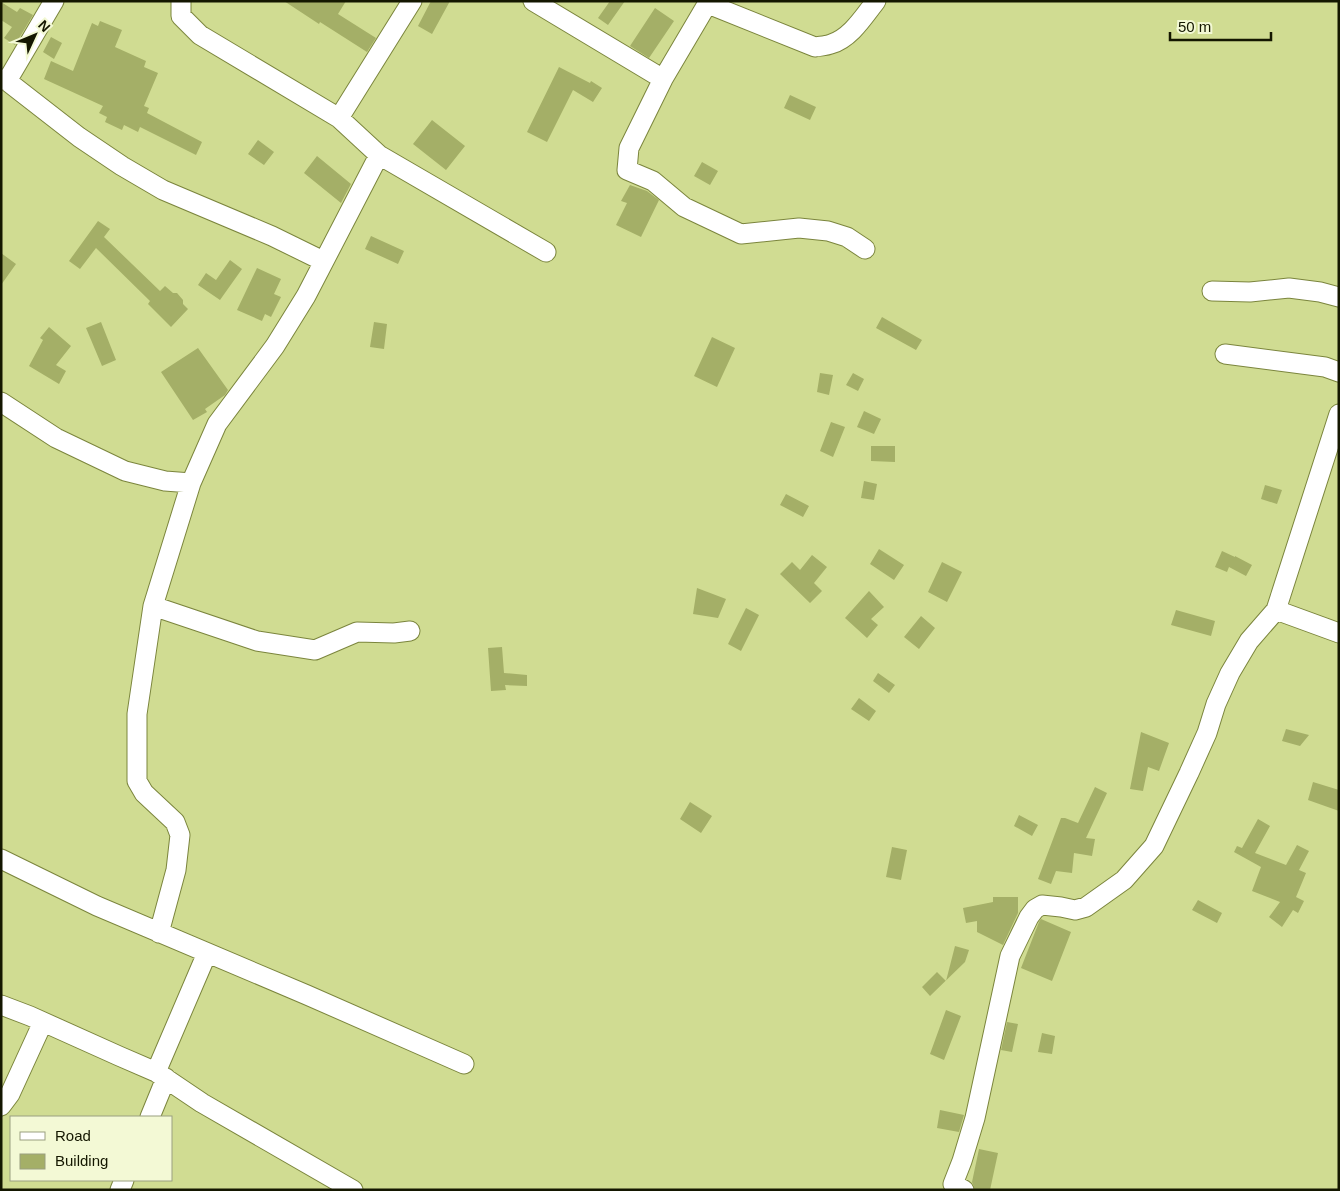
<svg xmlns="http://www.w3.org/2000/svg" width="1340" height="1191" font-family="Helvetica,sans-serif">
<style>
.building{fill:#a4af67}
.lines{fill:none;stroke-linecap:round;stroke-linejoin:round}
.minor-casing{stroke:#7b853d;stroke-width:21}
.minor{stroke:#fff;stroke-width:19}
</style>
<rect width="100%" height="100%" fill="#d0dc92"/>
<path class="building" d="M284,1H346L338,14L376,38L367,52L320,22L319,24Z
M431,1H450L432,34L418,26Z
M610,1H625L608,25L598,18Z
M1,2L17,12L20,8L33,15L15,45L4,38L12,27L1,20Z
M655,8L674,21L649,58L630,46Z
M100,21L122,30L115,47L146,61L144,67L158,73L144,106L149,108L147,113L202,142L196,155L140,127L138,132L124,125L122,130L105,122L107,117L99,113L103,106L44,79L51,61L73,71L92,23L98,26Z
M51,37L62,43L54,59L43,52Z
M559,67L590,83L591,81L602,88L593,102L573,90L547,142L527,132Z
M790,95L816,107L810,120L784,108Z
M432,120L465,146L446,170L413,144Z
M258,140L274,152L264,165L248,154Z
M317,156L351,184L341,203L304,173Z
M702,162L718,171L710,185L694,176Z
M630,185L647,191L659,200L641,237L616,225L627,203L621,201Z
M98,221L110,229L104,237L160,291L165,286L173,293H177L183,300V304L188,309L171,327L148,304L150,301L96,248L80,269L69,261Z
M371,236L404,251L398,264L365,249Z
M1,253L16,264L1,285Z
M230,260L242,269L220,300L198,285L206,273L216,280Z
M257,268L281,279L274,294L281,297L271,317L265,314L262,321L237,310Z
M882,317L922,340L916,350L876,328Z
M101,322L116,360L102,366L86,328Z
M374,322L387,324L384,349L370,347Z
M49,327L71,346L56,365L66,371L59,384L29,366L43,340L40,338Z
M712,337L735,348L717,387L694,376Z
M198,348L228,390L225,395L205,409L207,412L193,420L161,372Z
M820,373L833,375L829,395L817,392Z
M853,373L864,379L858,391L846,385Z
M864,411L881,419L874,434L857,427Z
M831,422L845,427L833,457L820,451Z
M871,446H895V462L871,461Z
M864,481L877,484L874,500L861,498Z
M1265,485L1282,490L1277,504L1261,499Z
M786,494L809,506L803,517L780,505Z
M879,549L904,565L894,580L870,564Z
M1222,551L1235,557V556L1252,565L1246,576L1229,567L1227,572L1215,567Z
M812,555L827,567L814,583L822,591L810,603L780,574L792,562L800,570Z
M942,562L962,572L947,602L928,592Z
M697,588L726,599L718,618L693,614Z
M869,591L884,607L871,619L878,625L867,638L845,618Z
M746,608L759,615L741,651L728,644Z
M1176,610L1215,621L1211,636L1171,625Z
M921,616L935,628L919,649L904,637Z
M502,647L504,673L527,675V686L505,685L506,690L491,691L488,648Z
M878,673L895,685L889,693L873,681Z
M859,698L876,711L869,721L851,709Z
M1286,729L1309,735L1300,746L1282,741Z
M1141,732L1169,743L1159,771L1148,767L1143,791L1130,789Z
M1313,782L1339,790V811L1308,800Z
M1095,787L1107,793L1086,838L1095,839L1092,856L1074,853L1072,873L1056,871L1051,884L1038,879L1061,818H1065L1078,823Z
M690,802L712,816L701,833L680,819Z
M1019,815L1038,825L1032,836L1014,826Z
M1258,819L1270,826L1255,853L1286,865L1297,845L1309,851L1299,870L1306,873L1296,897L1304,901L1298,913L1293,910L1282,927L1269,917L1280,902L1252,891L1261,867L1234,852L1237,846L1242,848Z
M892,847L907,850L901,880L886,877Z
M993,897H1018V913L1003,945L977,932V921L966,923L963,908L993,902Z
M1198,900L1222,913L1217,923L1192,910Z
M1041,919L1071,932L1052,981L1021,968L1039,922Z
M955,946L969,950L965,962L930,996L922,987L937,972L946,981Z
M946,1010L961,1016L944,1060L930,1054Z
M1007,1022L1018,1024L1012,1052L1001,1050Z
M1042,1033L1055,1036L1052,1054L1038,1052Z
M940,1110L964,1115L959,1132L937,1128Z
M979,1149L998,1153L990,1190H975L972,1182Z"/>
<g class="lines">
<g class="minor-casing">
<path id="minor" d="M181,1V16L200,35L339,118L379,155L546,252
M533,1L663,79
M709,1L663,79L629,148L627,170L653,181L684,207L741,234L799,228L828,231L847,237L865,249
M708,4L815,47C820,46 826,46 831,44C851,38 864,16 876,1
M1,79L7,81L79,137L122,166L163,190L272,236L323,261
M7,81L54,1
M339,118L412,1
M1212,291L1250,292L1289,288L1320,292L1339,297
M1225,354L1325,367L1339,372
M1,402L56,438L125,471L165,481L191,483L217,424L275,346L306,296L379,155
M153,606L257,641L315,650L357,632L394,633L410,631
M1276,610L1339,633
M1,859L97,906L307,995L464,1064
M159,933L176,870L180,835L175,822L144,793L137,781V714L153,606L191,483
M1,1005L30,1016L119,1056L156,1072L202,1103L353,1190
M156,1072L207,953
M1,1106L10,1094L43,1022
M150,1117L166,1078
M120,1190L124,1180
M964,1190L953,1184L962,1161L975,1118L1010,956L1029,917L1035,909L1042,905L1061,907L1075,910L1086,907L1124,880L1154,846L1189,773L1207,733L1216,704L1230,673L1249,641L1276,610L1339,414"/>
</g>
<use href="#minor" class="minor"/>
</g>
<rect width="1340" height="1191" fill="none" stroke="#141700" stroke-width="5"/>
<rect x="10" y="1116" width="162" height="65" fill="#f3f9d5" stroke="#9a9f80"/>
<rect x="20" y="1132" width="25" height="8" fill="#ffffff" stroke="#9a9f80"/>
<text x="55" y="1141" font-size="15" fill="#141700">Road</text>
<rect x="20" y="1154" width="25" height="15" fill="#a4af67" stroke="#9a9f80"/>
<text x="55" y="1166" font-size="15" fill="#141700">Building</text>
<g transform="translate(35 35) rotate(46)" stroke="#f3f9d5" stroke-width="4" paint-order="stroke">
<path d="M0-4L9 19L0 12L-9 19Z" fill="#141700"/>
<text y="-8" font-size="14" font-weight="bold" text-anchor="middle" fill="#141700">N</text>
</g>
<path d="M1170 32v8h101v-8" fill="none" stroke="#141700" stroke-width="2.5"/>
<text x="1178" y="32" font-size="15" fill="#141700" stroke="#f3f9d5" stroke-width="4" paint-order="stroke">50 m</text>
</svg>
